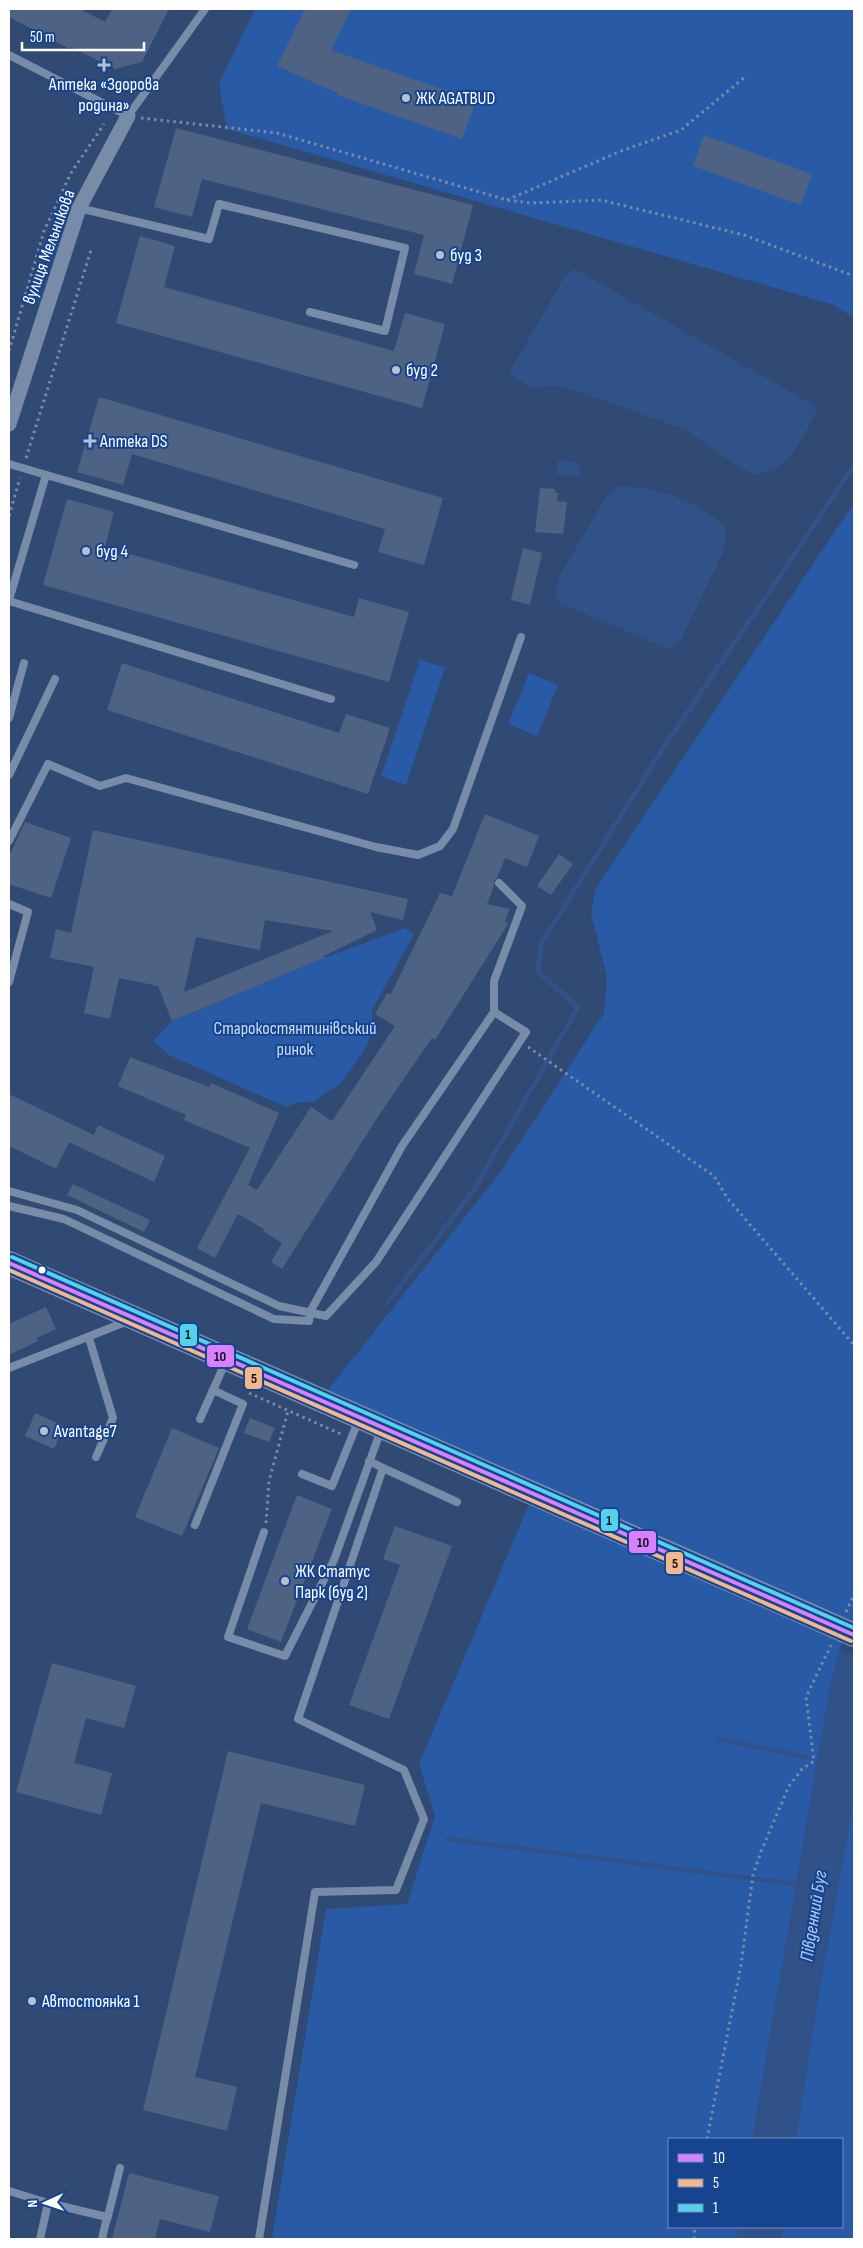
<svg xmlns="http://www.w3.org/2000/svg" width="863" height="2248" font-family="'Sofia Sans Condensed',sans-serif">
<style>
.green{fill:#295aa6;fill-rule:evenodd}
.water{fill:#315289}
.pier{fill:#314a74}
.lines{fill:none;stroke-linecap:round;stroke-linejoin:round}
.stream{stroke:#315289;stroke-width:5}
.building{fill:#4e6283;fill-rule:evenodd}
.path{stroke:#788ba7;stroke-width:3;stroke-dasharray:2.5 4;stroke-linecap:butt}
.service{stroke:#788ba7;stroke-width:8}
.minor{stroke:#788ba7;stroke-width:15}
.primary{stroke:#788aa6;stroke-width:24}
.primary-bridge{stroke:#788aa6;stroke-width:24}
.bus-1-casing{stroke:#16448f;stroke-width:8}
.bus-2-casing{stroke:#16448f;stroke-width:8}
.bus-3-casing{stroke:#16448f;stroke-width:8}
.bus-1{stroke:#d880ff;stroke-width:4}
.bus-2{stroke:#f1b78d;stroke-width:4}
.bus-3{stroke:#53d2ee;stroke-width:4}
.poi-dot{fill:#b7c0ce;stroke:#16448f;stroke-width:2}
.bus-dot{fill:#fff;stroke:#16448f;stroke-width:2}
.labels{text-anchor:middle;dominant-baseline:central;stroke-width:4;stroke-linejoin:round;paint-order:stroke}
.poi-label{font-size:18px;fill:#fff;stroke:#16448f;text-anchor:start}
.street-label{font-size:18px;fill:#fff;stroke:#16448f}
.park-label{font-size:18px;fill:#c9ddfb;stroke:#16448f}
.water-label{font-size:19px;font-style:italic;fill:#aecbf7;stroke:#16448f}
.line-badge{stroke:#16448f;stroke-width:2}
.pale-badge-label{font-size:14px;text-anchor:middle;font-weight:bold;fill:#111}
</style>
<rect width="100%" height="100%" fill="#314a74"/>
<path class="green" d="M255,9H854V318L834,305L227,129L219,84Z
M854,503V1627L324,1395L502,1170L604,1013L607,976L591,914L596,888Z
M420,660L445,668L406,785L381,776Z
M529,673L558,685L537,736L508,724Z
M405,928L414,934L372,1010V1028L367,1046L341,1083L313,1102H300L286,1107L169,1055L153,1041L172,1021L324,958Z
M530,1502L854,1644V2239H272L326,1909L407,1904L435,1816L419,1764ZM669,2139H842V2227H669Z"/>
<path class="water" d="M575,269L815,406L816,414L791,456L780,466L758,475L739,467L686,430L585,394L554,386L531,388L509,373L565,276Z
M558,460L580,463L579,477L556,474Z
M619,486C657,486 698,502 726,527V540L724,551L681,639L669,649L559,603L555,592L560,575L607,495Z
M854,1626V1800L820,1989L796,2139H752L829,1691L838,1655Z
M738,2227H784L782,2239H736Z"/>
<path class="pier" d="M854,1624V1656L839,1649Z"/>
<g class="lines">
<path class="stream" d="M388,1302L474,1190L578,1007L538,972L541,944L660,753L854,466
M718,1739L805,1757
M448,1839L802,1885"/>
</g>
<path class="building" d="M9,9H80L105,22L112,9H169L142,62L115,69L71,47L70,49L9,17Z
M305,9H351L331,50L476,101L462,139L337,95V93L277,66Z
M176,128L473,205L452,284L414,274L424,235L202,179L192,217L154,207Z
M704,135L812,174L801,205L693,166Z
M140,236L175,246L164,287L394,351L405,313L445,324L422,408L116,323Z
M99,397L443,498L424,565L378,552L385,529L132,454L123,485L77,472Z
M540,488L555,489V492L558,493L557,501L567,502L563,534L535,532Z
M67,499L114,512L105,547L354,617L359,598L409,612L389,682L43,585Z
M523,548L542,553L530,605L511,600Z
M122,663L339,733L346,714L390,728L368,794L107,710Z
M485,814L539,836L527,867L505,858L497,878L494,881V886L487,904L510,909L505,922L508,924L435,1040L432,1038L379,1115L282,1269L271,1262L282,1243L263,1231L264,1229L238,1214L215,1258L197,1248L250,1148L184,1120L186,1115L118,1086L130,1057L209,1087L211,1083L279,1113L248,1185L257,1190L311,1107L332,1121L395,1026L375,1014L387,993L391,994L440,893L452,896Z
M25,822L71,838L51,898L9,884V856Z
M93,830L408,899L403,920L370,912L377,930L324,956V958L172,1021L158,986L119,978L110,1019L84,1013L94,967L50,958L56,929L71,933ZM265,920L333,931L184,992L196,937L260,950Z
M559,854L573,864L551,895L537,886Z
M9,1094L94,1135L98,1125L165,1156L154,1182L69,1142L56,1169L9,1146Z
M73,1184L150,1220L144,1232L67,1195Z
M46,1307L56,1329L37,1338L38,1341L9,1355V1324Z
M35,1413L64,1426L54,1449L25,1436Z
M250,1418L275,1428L269,1442L244,1433Z
M172,1428L219,1448L182,1536L135,1517Z
M297,1495L332,1509L281,1642L247,1629Z
M395,1526L452,1546L389,1719L349,1705L400,1565L383,1559Z
M52,1663L136,1686L124,1728L86,1718L74,1763L112,1773L101,1815L16,1792Z
M228,1751L365,1785L355,1826L261,1803L195,2077L237,2087L227,2131L143,2110Z
M129,2173L219,2196L210,2232L160,2219L155,2239H112Z"/>
<g class="lines">
<path class="path" d="M141,118L277,133L507,200L530,203L601,200L744,235L854,276
M507,200L621,151L681,130L746,76
M9,351L44,231L71,173L104,124
M26,458L92,247
M9,516L20,478
M528,1047L714,1176L728,1199L854,1345
M249,1393L341,1434
M266,1523L269,1481L288,1411
M846,1612L854,1594
M707,2139L741,1965L753,1875L762,1849L789,1786L802,1769L814,1761L806,1697L831,1645
M694,2239L695,2227"/>
<path class="service" d="M9,55L128,116L205,9
M79,208L209,239L219,204L405,248L385,331L310,312
M9,464L354,565
M9,600L46,475
M9,601L331,699
M9,718L24,663
M9,775L55,679
M9,841L48,764L100,786L126,778L376,847L418,855L440,846L453,829L521,637
M9,904L28,912L9,982
M494,1012V981L522,906L499,883
M9,1191L77,1210L279,1306L326,1316L376,1262L526,1032L494,1012L402,1146L310,1312L309,1321L274,1319L64,1219L9,1206
M89,1338L113,1418L96,1457
M9,1368L128,1321
M200,1419L226,1361
M383,1468L457,1502
M302,1474L332,1486L359,1419
M195,1525L243,1404L213,1390
M264,1532L228,1637L285,1656L334,1560L381,1430
M9,2191L48,2203L40,2239
M48,2203L107,2217L102,2239
M107,2220L120,2168
M259,2239L315,1892L396,1890L424,1819L404,1770L298,1719L383,1468L369,1461"/>
<path class="minor" d="M9,424L79,208L128,116"/>
<path class="primary" d="M9,1263L805,1613"/>
<path class="primary-bridge" d="M805,1613L854,1635"/>
<g class="bus-1-casing">
<path id="bus-1" d="M9,1263L854,1635"/>
</g>
<g class="bus-2-casing">
<path id="bus-2" d="M9,1270L851,1641"/>
</g>
<g class="bus-3-casing">
<path id="bus-3" d="M12,1257L854,1628"/>
</g>
<use href="#bus-1" class="bus-1"/>
<use href="#bus-2" class="bus-2"/>
<use href="#bus-3" class="bus-3"/>
</g>
<g class="poi-dot">
<path d="M101.5 57.5h5v5h5v5h-5v5h-5v-5h-5v-5h5z"/>
<circle cx="406" cy="98" r="5"/>
<circle cx="440" cy="255" r="5"/>
<circle cx="396" cy="370" r="5"/>
<path d="M87.5 433.5h5v5h5v5h-5v5h-5v-5h-5v-5h5z"/>
<circle cx="86" cy="551" r="5"/>
<circle cx="44" cy="1431" r="5"/>
<circle cx="285" cy="1581" r="5"/>
<circle cx="32" cy="2001" r="5"/>
</g>
<circle class="bus-dot" cx="42" cy="1270" r="4.5"/>
<g class="labels">
<g class="poi-label">
<text x="104" y="84" text-anchor="middle">Аптека «Здорова<tspan x="104" dy="21">родина»</tspan></text>
<text x="416" y="98">ЖК AGATBUD</text>
<text x="450" y="255">буд 3</text>
<text x="406" y="370">буд 2</text>
<text x="100" y="441">Аптека DS</text>
<text x="96" y="551">буд 4</text>
<text x="54" y="1431">Avantage7</text>
<text x="295" y="1571">ЖК Статус<tspan x="295" dy="21">Парк (буд 2)</tspan></text>
<text x="42" y="2001">Автостоянка 1</text>
</g>
<g class="street-label">
<text transform="translate(49 247) rotate(-70)">вулиця Мельникова</text>
</g>
<g class="park-label">
<text x="295" y="1028">Старокостянтинівський<tspan x="295" dy="21">ринок</tspan></text>
</g>
<g class="water-label">
<text transform="translate(814 1916) rotate(-81)">Південний Буг</text>
</g>
</g>
<g class="line-badge">
<rect x="179" y="1323" width="19" height="24" rx="5" fill="#53d2ee"/>
<rect x="206" y="1344" width="29" height="24" rx="5" fill="#d880ff"/>
<rect x="244" y="1366" width="19" height="24" rx="5" fill="#f1b78d"/>
<rect x="600" y="1508" width="19" height="24" rx="5" fill="#53d2ee"/>
<rect x="628" y="1530" width="29" height="24" rx="5" fill="#d880ff"/>
<rect x="665" y="1551" width="19" height="24" rx="5" fill="#f1b78d"/>
</g>
<g class="pale-badge-label">
<text x="188" y="1339">1</text>
<text x="220" y="1361">10</text>
<text x="254" y="1383">5</text>
<text x="609" y="1525">1</text>
<text x="643" y="1547">10</text>
<text x="675" y="1568">5</text>
</g>
<rect width="863" height="2248" fill="none" stroke="#ffffff" stroke-width="20"/>
<rect x="668" y="2138" width="175" height="90" fill="#16448f" stroke="#738fbc"/>
<rect x="678" y="2154" width="25" height="8" fill="#d880ff" stroke="#738fbc"/>
<text x="713" y="2163" font-size="15" fill="#ffffff">10</text>
<rect x="678" y="2179" width="25" height="8" fill="#f1b78d" stroke="#738fbc"/>
<text x="713" y="2188" font-size="15" fill="#ffffff">5</text>
<rect x="678" y="2204" width="25" height="8" fill="#53d2ee" stroke="#738fbc"/>
<text x="713" y="2213" font-size="15" fill="#ffffff">1</text>
<g transform="translate(45 2203) rotate(267)" stroke="#16448f" stroke-width="4" paint-order="stroke">
<path d="M0-4L9 19L0 12L-9 19Z" fill="#ffffff"/>
<text y="-8" font-size="14" font-weight="bold" text-anchor="middle" fill="#ffffff">N</text>
</g>
<path d="M22 42v8h122v-8" fill="none" stroke="#ffffff" stroke-width="2.5"/>
<text x="30" y="42" font-size="15" fill="#ffffff" stroke="#16448f" stroke-width="4" paint-order="stroke">50 m</text>
</svg>
